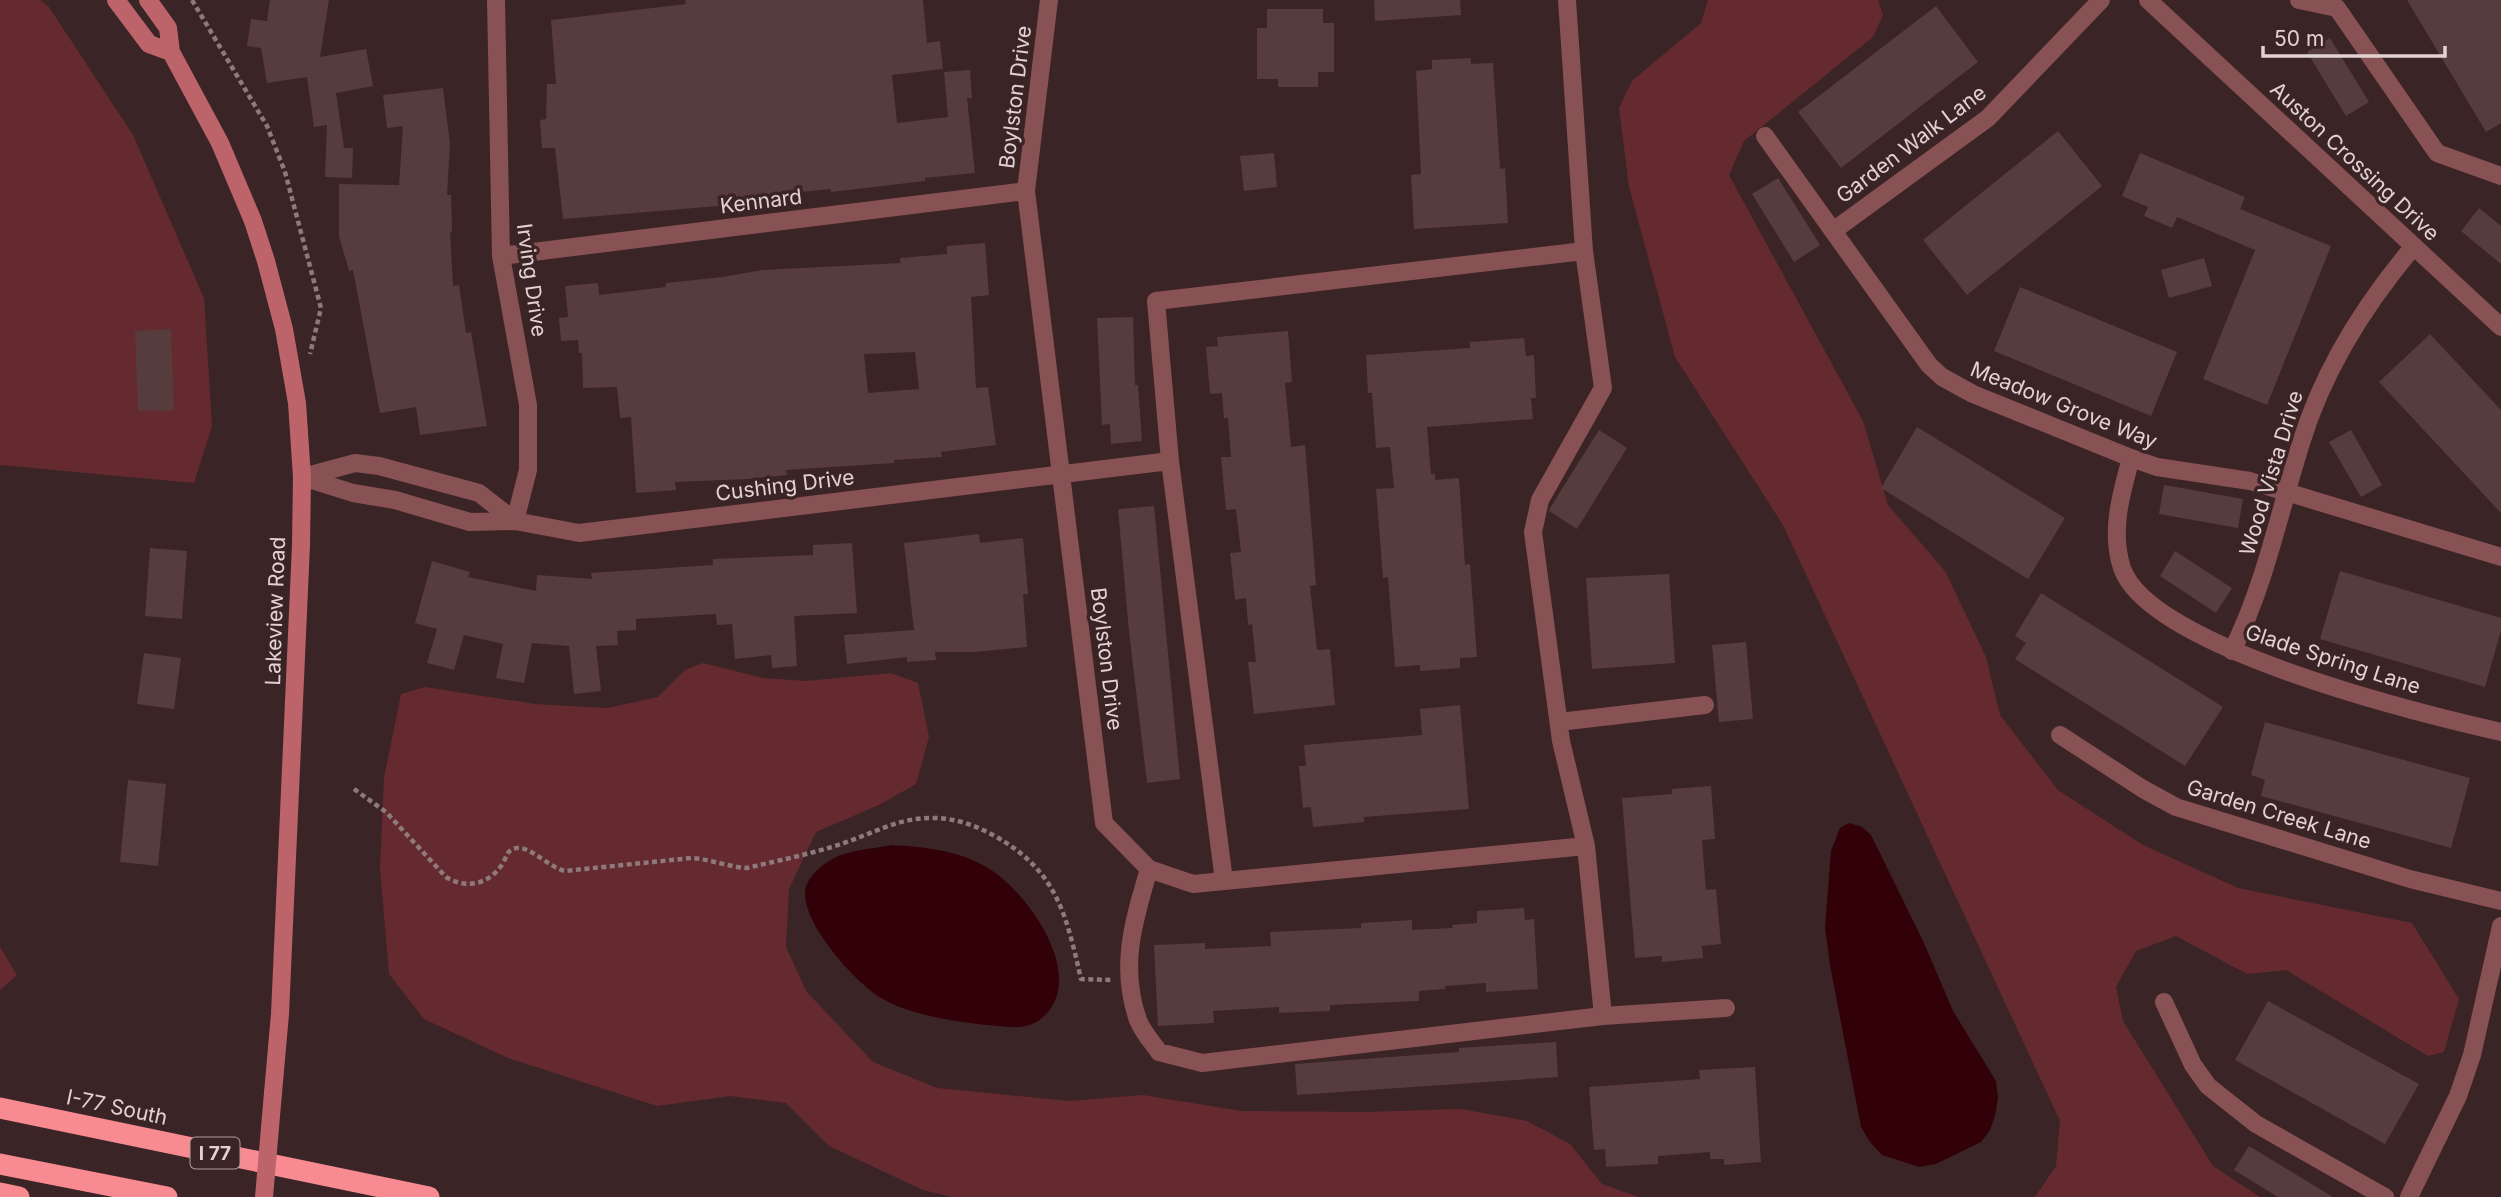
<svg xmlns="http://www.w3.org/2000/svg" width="2501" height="1197" font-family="Inter,sans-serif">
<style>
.green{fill:#652a2f}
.water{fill:#320007}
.building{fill:#563c3d;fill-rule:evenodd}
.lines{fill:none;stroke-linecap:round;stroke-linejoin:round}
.path{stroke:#8e7a7b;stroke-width:4.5;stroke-dasharray:5 3.5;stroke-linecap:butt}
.minor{stroke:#885154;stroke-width:18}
.secondary{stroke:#bc646a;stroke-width:18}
.motorway{stroke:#f88b92;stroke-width:21}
.secondary-bridge{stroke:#bc646a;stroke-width:18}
.labels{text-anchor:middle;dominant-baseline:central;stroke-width:7;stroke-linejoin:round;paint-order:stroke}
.shield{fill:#3b2425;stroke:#b19e9e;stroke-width:2}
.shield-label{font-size:19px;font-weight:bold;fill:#e3d2d2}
.street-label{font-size:21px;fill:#e3d2d2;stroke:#3b2425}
</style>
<rect width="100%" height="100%" fill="#3b2425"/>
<path class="green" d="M0,0H40L49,7L133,135L204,298L212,426L194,483L0,465Z
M1708,0H1878L1883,15L1873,37L1744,141L1729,175L1863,421L1888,505L1945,571L1986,657L2000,715L2058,790L2143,845L2238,888L2412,923L2459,999L2444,1052L2428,1056L2286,970L2247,974L2176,936L2136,951L2116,987L2123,1021L2213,1166L2260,1197H2035L2056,1166L2060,1121L1783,525L1675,357L1629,187L1619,108L1632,81L1701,23Z
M703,663L763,678L806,681L891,673L918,683L929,737L916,784L879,805L816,832L789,889L786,947L806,991L873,1062L937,1088L1068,1101L1143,1095L1241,1111L1365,1112L1461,1109L1527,1121L1570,1144L1602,1184L1639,1197H952L923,1190L829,1146L786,1103L730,1096L657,1106L508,1058L424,1019L389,974L380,868L384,778L401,694L425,687L535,704L608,708L658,697L685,670Z
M0,947L17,975L0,990Z"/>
<path class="water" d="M1849,823L1862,827L1871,835L1924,943L1953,1011L1996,1081L1998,1098L1995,1116L1990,1130L1981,1142L1936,1164L1919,1167L1882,1155L1870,1142L1861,1127L1830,965L1825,927L1831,851L1840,828Z
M892,845C927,847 965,851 994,872C1030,897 1082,971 1048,1012C1038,1024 1026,1028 1010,1027C973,1024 914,1018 881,998C855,982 804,925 805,893C805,881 817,869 826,863C843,850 872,849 892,845Z"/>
<path class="building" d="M270,0H329L320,57L366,49L373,86L336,93L344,148H353L352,178L325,177L327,125L314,127L307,77L267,83L261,48L247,46L251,19L267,21Z
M685,0H923L927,43L940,41L943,69L892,75L897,123L948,117L944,72L970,70L972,98H967L975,173L925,178V181L831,192V189L760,196L761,200L718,206L563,219L555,148H542L540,120L546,119L547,84H556L551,20L686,4Z
M1374,0H1460L1461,15L1375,21Z
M2407,0H2501V123L2486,132Z
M1936,6L1978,62L1841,168L1798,112Z
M1267,9H1323V23H1334V72H1318V87H1278V79H1257V28H1267Z
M2330,38L2369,102L2346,116L2307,52Z
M1471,58V64L1493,63L1500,169L1505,168L1508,223L1414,229L1411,175L1421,174L1416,71L1432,69V60Z
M443,88L450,144L447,195H451L452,232H450L453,286L459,285L466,333L471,332L487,426L420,435L416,407L380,413L353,270L349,271L339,236V184L399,185L403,126L387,128L383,95Z
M2058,131L2102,186L1967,295L1923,240Z
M1274,153L1277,187L1244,191L1240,156Z
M2140,153L2245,197L2240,209L2331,246L2267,405L2203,379L2255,250L2177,217L2172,228L2144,216L2148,207L2122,196Z
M1778,178L1820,245L1794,262L1752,194Z
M2479,208L2501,226V264L2461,231Z
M985,243L989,295L971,297L976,388L988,387L996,445L941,452L942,457L894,460V463L786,470L787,475L748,479L675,482L676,490L636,493L631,417L620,418L617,387L583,388L582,353H579L578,340L561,341L559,318L568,317L565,286L598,283L599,295L666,287V283L723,277L762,270L901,263L900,258L947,254V246ZM915,352L919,389L868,393L864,354Z
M2204,258L2212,286L2169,298L2161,270Z
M2020,287L2177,352L2151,416L1994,351Z
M1133,317L1135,385H1138L1142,441L1111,444L1110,424L1102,425L1097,318Z
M171,329L174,410L138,411L135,331Z
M1288,331L1292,382L1285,383L1291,447L1305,445L1316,585L1310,586L1317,650L1330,649L1335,705L1254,714L1248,662H1256L1252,624L1248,625L1246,598L1235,600L1230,553L1241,552L1236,509L1226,510L1221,457H1231L1228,418H1224L1222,393L1210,394L1206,347L1218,346L1217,337Z
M2430,334L2501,410V513L2379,382Z
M1524,338L1526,356L1534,355L1536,398H1531L1533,419L1427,427L1431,474H1435V480L1459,478L1465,565L1470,564L1477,657L1460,658V668L1420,671V665L1395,667L1388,577L1383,578L1376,489L1394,488L1390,447L1376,448L1372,393H1368L1366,355L1470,348V342Z
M1917,427L2065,518L2028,579L1881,488Z
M1599,430L1627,448L1577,529L1549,511L1550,508Z
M2351,430L2382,485L2361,497L2329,442Z
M2164,485L2243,499L2238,528L2159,514Z
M1154,506L1180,779L1147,783L1129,632L1118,509Z
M979,534L980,543L1023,538L1028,594H1023L1027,647L975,652H935L936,660L907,662V657L847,664L844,635L914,630L904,543Z
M852,543L857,613L794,616L797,666L772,668L771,655L735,659L732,624L717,625L716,614L636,619V630L617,631L618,645L596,646L601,691L574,694L569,646L532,643L524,683L496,678L503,644L464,635L454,670L427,663L437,629L415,623L432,561L470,572L468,577L536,591L537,575L592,579L591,573L713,565V559L813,555V545Z
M150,548L187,551L182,619L145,616Z
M2175,551L2232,588L2216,613L2160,576Z
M2340,571L2501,618V630L2485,687L2320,639Z
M1669,574L1675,663L1592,669L1586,578Z
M2041,593L2223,707L2185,766L2015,659L2026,643L2015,636Z
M1746,642L1753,719L1719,722L1712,645Z
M144,653L181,658L174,709L137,704Z
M1460,705L1469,809L1364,817V822L1313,827L1311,807L1303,808L1299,766H1306L1304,745L1422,735L1420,709Z
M2265,722L2470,778L2451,848L2261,796L2265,780L2251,775Z
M128,780L166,784L158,866L120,862Z
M1711,786L1715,839L1702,840L1706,890L1716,889L1721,944L1702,946L1703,958L1662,962V956L1635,958L1622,798L1672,794V789Z
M1524,908L1525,920L1534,919L1538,989L1486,992V983L1445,986V989L1419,991V1001L1330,1005V1011L1279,1013V1007L1213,1011L1214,1023L1158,1026L1154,945L1205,943V949L1271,946L1270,932L1361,928V923L1412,920V930L1453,928L1452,925L1477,923V911Z
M2268,1001L2419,1084L2385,1144L2235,1060Z
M1556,1042L1558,1077L1297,1095L1295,1064L1459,1052V1048Z
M1755,1067L1761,1162L1724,1165V1159H1710V1152L1658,1156V1164L1606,1167L1605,1149L1594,1150L1589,1087L1700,1079L1699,1070Z
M2249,1146L2333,1197H2278L2234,1170Z"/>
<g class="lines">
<path class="path" d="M192,0L267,126L285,172L321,308L310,354
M354,789L386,812L446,877C467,890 490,884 503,863C507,856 507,849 517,848C530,846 550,868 565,871L691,858C710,859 728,867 747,868C776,861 806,855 835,846C862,838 888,823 916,819C944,815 969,822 993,835C1057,870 1066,914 1081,979L1111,980"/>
<path class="minor" d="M496,0L501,256L528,405V470L515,521
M1049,0L1026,191L1104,823L1149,869L1193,884L1586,846
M1567,0L1584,251L1603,388L1540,500L1533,532L1561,741L1586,846L1603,1016L1726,1008
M2148,0L2501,327
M2299,0L2337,8L2437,153L2501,176
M1765,136L1929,365L1942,377L1973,394L2131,458L2157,467L2250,481L2501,557
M1833,231L1988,118L2101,0
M501,256L1026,191
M2131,458C2121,494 2110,532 2122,568C2149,648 2422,714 2501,732
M1170,461L1224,881
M302,477L353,493L395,500L470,522L515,521L579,533L1170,461L1156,301L1584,251
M303,477L355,463L379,466L479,493L515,521
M2232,651C2265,585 2279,513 2301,443C2323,371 2365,304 2414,246
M1559,722L1705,705
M2060,735L2143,789L2176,807L2410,879L2501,901
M1149,869C1134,920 1119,966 1138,1020C1142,1031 1152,1042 1159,1052L1202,1063L1603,1016
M2164,1002L2193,1065L2208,1086L2256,1124L2385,1197
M2409,1197L2458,1096L2472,1055L2501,926"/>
<path class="secondary" d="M116,0L149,44L171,52
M148,0L168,28L171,52L220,143L253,221L266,261L284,329L297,403L302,477L301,545L280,1014L273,1093"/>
<path class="motorway" d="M0,1108L429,1197
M0,1164L167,1197
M0,1193L19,1197"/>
<path class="secondary-bridge" d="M264,1197L273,1093"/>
</g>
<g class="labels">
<rect class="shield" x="190.5" y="1137.5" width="49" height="31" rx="5"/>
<g class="shield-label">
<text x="215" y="1153">I 77</text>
</g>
<g class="street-label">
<text transform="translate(1015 97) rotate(-83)">Boylston Drive</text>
<text transform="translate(1911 144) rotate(-37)">Garden Walk Lane</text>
<text transform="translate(2355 161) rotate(43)">Auston Crossing Drive</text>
<text transform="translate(761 201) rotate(-7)">Kennard</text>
<text transform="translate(532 280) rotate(82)">Irving Drive</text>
<text transform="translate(2064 405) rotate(22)">Meadow Grove Way</text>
<text transform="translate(2271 473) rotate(-73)">Wood Vista Drive</text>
<text transform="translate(785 485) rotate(-7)">Cushing Drive</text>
<text transform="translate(275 611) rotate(-88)">Lakeview Road</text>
<text transform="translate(1107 659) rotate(83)">Boylston Drive</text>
<text transform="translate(2333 659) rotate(18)">Glade Spring Lane</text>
<text transform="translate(2279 814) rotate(17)">Garden Creek Lane</text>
<text transform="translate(117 1107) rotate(12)">I-77 South</text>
</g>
</g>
<path d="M2263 46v10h182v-10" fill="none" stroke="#e3d2d2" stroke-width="3.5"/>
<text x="2274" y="46" font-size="21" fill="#e3d2d2" stroke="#3b2425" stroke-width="5" paint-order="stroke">50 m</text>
</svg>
